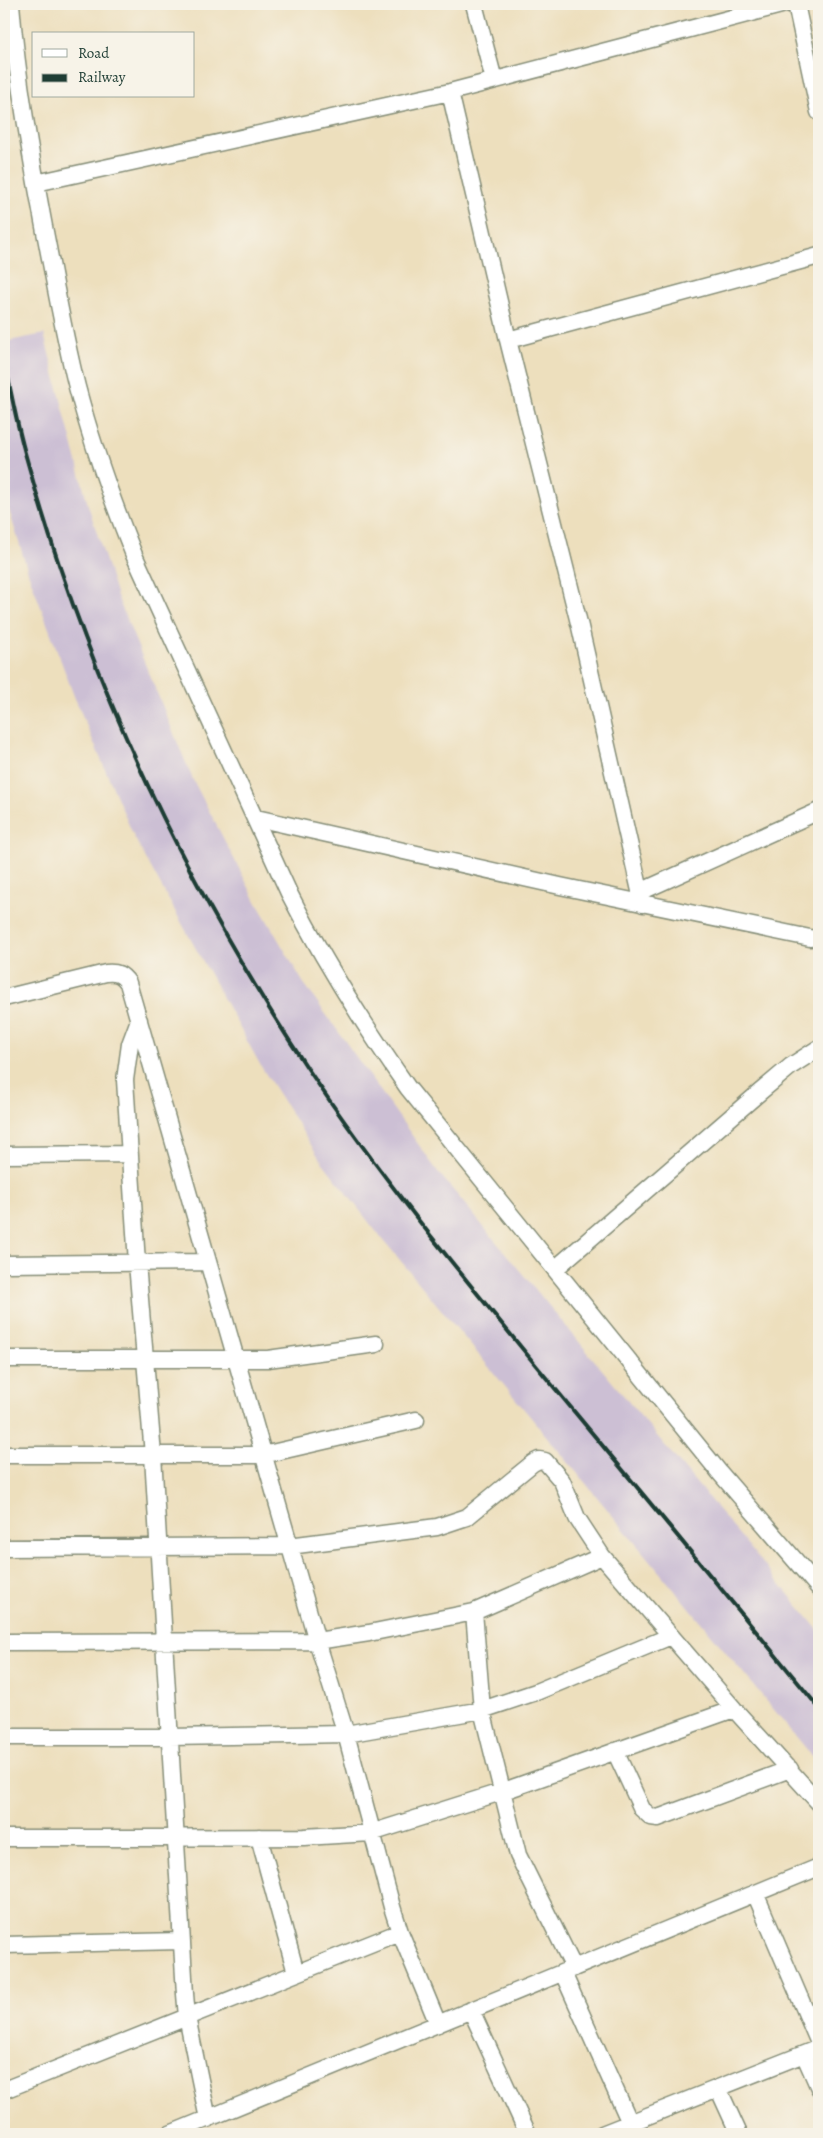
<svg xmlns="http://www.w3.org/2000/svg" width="823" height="2138" font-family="Alegreya,serif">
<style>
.railway{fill:#ccbfd4}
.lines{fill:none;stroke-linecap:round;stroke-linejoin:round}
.minor-casing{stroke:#868e78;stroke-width:19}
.minor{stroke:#fff;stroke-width:16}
.rail{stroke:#1f3d34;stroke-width:4}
</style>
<rect width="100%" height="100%" fill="#f7f3e8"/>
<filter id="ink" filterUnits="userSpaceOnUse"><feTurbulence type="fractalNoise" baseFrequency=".02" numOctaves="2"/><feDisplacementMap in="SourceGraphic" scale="10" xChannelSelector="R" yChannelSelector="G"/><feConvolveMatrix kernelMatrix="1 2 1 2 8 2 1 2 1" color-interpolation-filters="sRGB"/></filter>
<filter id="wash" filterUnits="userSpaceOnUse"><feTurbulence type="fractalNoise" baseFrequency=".0096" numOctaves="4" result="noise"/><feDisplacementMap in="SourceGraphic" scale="20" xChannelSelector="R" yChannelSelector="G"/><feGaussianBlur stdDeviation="1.12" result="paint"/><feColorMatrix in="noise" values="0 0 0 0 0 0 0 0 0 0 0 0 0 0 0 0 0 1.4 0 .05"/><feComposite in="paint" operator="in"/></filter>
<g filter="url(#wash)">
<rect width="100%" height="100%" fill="#eddfbd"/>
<path class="railway" d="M44,334L88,505L117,596L193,780L257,903L303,982L438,1172L819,1631V1764L375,1230L320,1159L262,1068L134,837L74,696L29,575L4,494V342Z"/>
</g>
<g filter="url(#ink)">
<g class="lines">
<g class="minor-casing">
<path id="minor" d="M11,4C17,80 31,157 45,232C55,283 64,336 77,387C92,444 112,500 134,555L289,893C323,960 364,1025 408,1088L720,1473L819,1588
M474,4L494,80
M796,4L819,112
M450,92L508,340L580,627L643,904
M36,183L450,92L785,4
M508,340L819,256
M256,818L560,886L810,938
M640,892L819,811
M4,998L106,973C117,972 122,974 128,983L317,1641L346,1734L392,1907L400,1932L438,2024
M139,1020L130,1044L125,1080L137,1263L153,1455L185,1994L187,2017L208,2119
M4,1155L130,1154
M4,1264L208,1262
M555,1269L760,1092L791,1066L819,1048
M4,1359H268L376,1344
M4,1455H263L416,1420
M4,1548L289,1546L437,1527L467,1517L533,1463L539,1460L545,1461L562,1481L577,1518L602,1556L734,1709L819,1803
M474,1612L482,1710L518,1855L574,1968
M4,1642L317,1641L369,1633L474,1612L602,1556
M4,1737H169L346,1734L482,1710L536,1692L671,1636
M615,1751L642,1809L651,1817L658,1818L790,1769
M259,1837L296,1973
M4,1838L304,1837L371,1833L501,1792L734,1709
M755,1893L819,2043
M4,1945L181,1941
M563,1973L635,2134
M471,2010L528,2134
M804,2054L819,2088
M718,2088L739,2134
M4,2090L400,1932
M170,2134L819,1867
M602,2134L819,2048"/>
</g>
<use href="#minor" class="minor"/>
<path class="rail" d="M4,358C11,392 17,427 27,460C87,677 184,882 308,1069C381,1178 465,1279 548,1380C639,1489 729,1598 819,1708"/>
</g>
</g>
<rect width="823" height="2138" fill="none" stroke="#f7f3e8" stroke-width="20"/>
<rect x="32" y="32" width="162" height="65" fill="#f7f3e8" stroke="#a1aaa0"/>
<rect x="42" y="49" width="25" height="8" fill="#ffffff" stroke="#a1aaa0"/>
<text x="78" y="58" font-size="15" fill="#1f3d34">Road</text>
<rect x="42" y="74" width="25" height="8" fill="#1f3d34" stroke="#a1aaa0"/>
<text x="78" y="82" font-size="15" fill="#1f3d34">Railway</text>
</svg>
